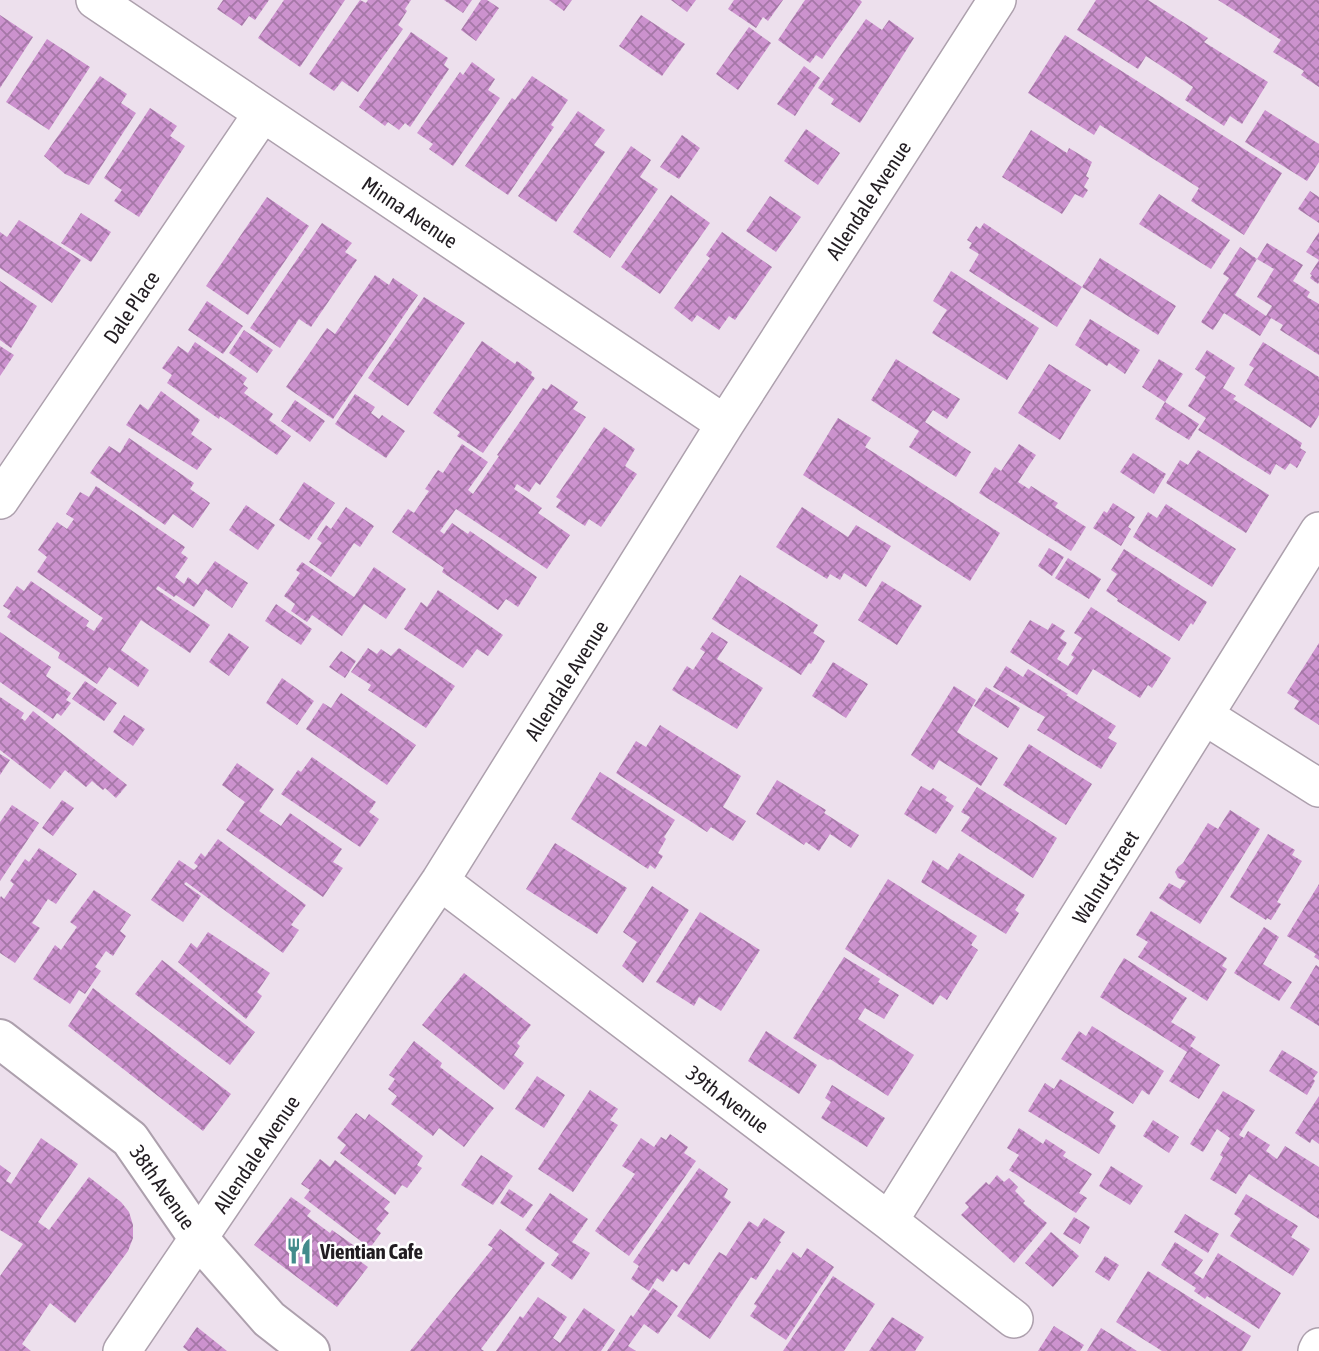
<svg xmlns="http://www.w3.org/2000/svg" width="1319" height="1351" font-family="'Asap Condensed',sans-serif">
<style>
.building{fill:url(#building-cross-hatch)}
.lines{fill:none;stroke-linecap:round;stroke-linejoin:round}
.street-casing{stroke:#ada0ad;stroke-width:40}
.secondary-casing{stroke:#ada0ad;stroke-width:42}
.street{stroke:#fff;stroke-width:37}
.secondary{stroke:#fff;stroke-width:38}
.labels{text-anchor:middle;dominant-baseline:central;stroke-width:5;stroke-linejoin:round;paint-order:stroke}
.street-label{font-size:21px;fill:#221d22;stroke:#fff}
.poi-label{font-size:21px;font-weight:bold;fill:#221d22;stroke:#fff;text-anchor:start}
</style>
<defs>
<pattern id="building-cross-hatch" width="8" height="8" patternUnits="userSpaceOnUse" patternTransform="scale(1.75)"><rect width="8" height="8" fill="#cc92ce"/><path d="M0 0l8 8M0 8l8-8" fill="none" stroke="#a577a7"/></pattern>
</defs>
<rect width="100%" height="100%" fill="#ede0ed"/>
<path class="building" d="M223,0H269L255,20L249,16L242,26L217,9Z
M284,0H345L300,67L258,38Z
M360,0L366,3L368,0H411L405,9L407,11L398,25L403,29L358,92L342,81L334,91L309,74Z
M444,0H472L463,13Z
M481,0H487L499,8L476,41L461,30Z
M549,0H572L564,11Z
M671,0H696L687,12Z
M734,0H783L768,21L763,17L756,28L728,9Z
M805,0H860L862,2L822,59L816,55L810,63L778,40Z
M1096,0H1148L1208,38L1204,42L1268,82L1242,124L1230,116L1224,126L1185,100L1193,87L1146,56L1138,69L1077,30Z
M1218,0H1319V87L1301,75L1304,71L1273,52L1281,40Z
M0,15L33,37L0,88Z
M641,15L685,44L662,76L619,46Z
M866,19L882,30L889,20L914,38L860,123L831,104L834,99L818,88Z
M749,27L771,43L738,90L716,74Z
M411,32L448,58L444,65L449,69L410,127L405,123L399,130L388,122L385,126L359,107Z
M1065,35L1282,173L1244,235L1191,201L1199,188L1100,125L1094,135L1028,93Z
M47,39L90,67L49,130L6,102Z
M472,62L495,79L488,90L500,98L453,166L429,149L433,144L417,133L460,72L463,75Z
M804,66L820,78L795,116L777,104Z
M100,76L127,94L121,103L136,113L89,185L65,174L44,156Z
M532,76L568,100L551,125L554,127L508,195L465,166L512,98L515,100Z
M150,108L177,126L170,136L185,146L139,217L114,201L122,190L104,178Z
M1265,110L1319,144V162L1307,181L1245,142Z
M578,111L605,130L594,145L605,152L556,222L518,196Z
M806,129L840,153L818,185L784,161Z
M1031,130L1067,153L1069,148L1092,162L1086,176L1089,178L1084,187L1088,190L1083,198L1075,194L1062,214L1002,177Z
M682,135L700,148L679,179L660,167Z
M631,146L651,160L640,177L658,189L610,258L573,232Z
M1310,191L1319,197V223L1298,209Z
M1159,194L1230,240L1211,269L1139,224Z
M671,195L710,223L660,294L621,267Z
M770,196L801,217L776,252L746,231Z
M267,197L309,226L248,315L206,286Z
M81,213L111,232L91,262L61,243Z
M19,220L81,260L52,303L0,268V232L7,237Z
M322,223L352,243L345,252L357,260L311,327L299,319L280,348L250,328Z
M984,223L1082,287L1057,327L969,271L979,254L969,248L972,243L967,240L976,226L980,229Z
M722,232L772,267L735,320L729,316L719,330L697,315L692,322L674,308L710,258L706,255Z
M1319,232V282L1318,284L1310,278L1312,275L1310,274L1319,260L1306,252Z
M1267,243L1303,265L1293,281L1310,292L1307,297L1319,304V355L1280,330L1283,325L1271,318L1260,336L1224,313L1213,330L1201,322L1229,278L1223,274L1240,247L1257,259L1235,295L1266,316L1272,306L1257,297L1274,269L1257,259Z
M1100,258L1176,306L1158,335L1082,287Z
M951,271L1039,328L1007,380L932,333L947,310L933,301Z
M375,275L389,285L393,278L418,295L333,419L286,387L327,328L335,334Z
M0,281L37,306L11,348L0,340Z
M424,297L465,323L408,406L368,378Z
M207,301L243,326L223,354L188,330Z
M1090,319L1140,350L1125,374L1109,363L1107,366L1075,345Z
M244,330L273,350L257,373L229,353Z
M482,341L515,364L517,361L532,372L531,375L535,378L483,453L457,436L460,432L433,413Z
M195,342L247,378L243,384L248,388L244,393L273,414L269,420L291,436L277,455L220,416L219,419L167,383L172,375L162,368L178,346L188,353Z
M1263,342L1319,377V415L1311,428L1244,385L1254,368L1249,365Z
M0,346L14,355L0,376Z
M1207,350L1235,368L1223,388L1236,396L1233,399L1302,443L1300,448L1306,452L1297,468L1290,463L1285,470L1276,464L1270,475L1198,430L1206,418L1188,406L1206,377L1195,369Z
M896,359L960,399L947,419L933,410L925,422L971,452L956,477L909,447L919,431L871,400Z
M1159,359L1183,374L1165,402L1142,387Z
M1049,364L1091,390L1060,440L1018,413Z
M551,384L578,402L573,409L586,417L540,485L536,482L529,492L517,484L514,489L542,508L538,513L570,535L547,569L456,509L440,531L444,534L452,523L468,534L470,531L537,577L518,607L506,599L498,610L442,572L444,568L392,532L408,509L414,513L429,491L425,489L438,470L443,473L462,444L488,462L468,490L473,494L499,456L497,455L543,388L547,390Z
M161,391L200,420L191,434L212,449L197,470L126,425L140,404L148,410Z
M355,394L375,407L371,413L379,419L382,415L405,431L386,458L335,424Z
M295,400L325,421L310,442L281,421Z
M1165,402L1199,424L1189,440L1155,419Z
M838,418L871,438L865,447L1000,533L970,581L803,475Z
M604,427L635,449L625,466L637,474L601,527L589,519L585,526L556,507L561,500L556,497Z
M129,438L194,483L190,489L210,503L193,528L173,514L165,525L90,473L109,446L120,453Z
M1019,444L1036,455L1018,482L1029,489L1031,486L1058,503L1055,507L1086,527L1071,551L979,493L995,467L1001,471Z
M1198,450L1269,495L1246,533L1166,483L1180,460L1188,465Z
M1133,453L1166,474L1154,494L1120,472Z
M304,482L335,503L309,540L279,520Z
M96,486L185,547L181,553L188,558L175,577L184,584L188,577L198,585L215,561L248,583L232,608L206,589L194,607L176,595L174,597L158,586L156,589L210,625L190,653L141,620L121,650L149,670L138,687L109,667L97,684L58,658L60,653L7,617L11,611L3,606L17,586L24,591L31,581L89,621L86,626L94,631L103,618L37,572L47,557L38,550L57,522L67,529L74,519L66,514L80,492L89,497Z
M1113,503L1135,517L1128,527L1131,529L1121,546L1093,528L1104,511L1107,513Z
M1166,504L1236,549L1212,587L1133,537L1148,512L1157,518Z
M246,505L275,525L258,550L229,530Z
M346,507L374,526L360,547L354,543L331,577L309,562L322,543L317,539L326,525L331,529Z
M802,507L848,537L856,525L891,546L866,587L844,573L840,580L830,574L827,579L776,547Z
M1049,548L1064,557L1052,576L1038,566Z
M1124,549L1207,602L1193,625L1191,623L1179,641L1117,601L1118,599L1106,591L1117,574L1111,570Z
M1068,558L1101,579L1089,599L1055,578Z
M302,562L354,597L374,567L406,589L386,619L364,604L342,636L312,615L307,622L291,611L295,604L284,596L300,573L296,570Z
M740,575L818,625L813,633L825,641L811,664L809,663L801,675L712,619Z
M882,581L922,606L897,645L858,620Z
M438,590L503,635L488,656L477,649L463,668L404,629L421,602L427,607Z
M276,604L312,629L301,645L265,621Z
M1091,607L1171,658L1152,688L1148,685L1140,698L1093,669L1077,695L1010,652L1030,620L1048,630L1052,623L1065,631L1060,638L1067,643L1057,659L1068,666L1074,657L1071,655L1082,638L1074,633Z
M0,632L51,667L46,676L71,693L66,700L71,703L61,716L57,713L53,719L0,682Z
M712,632L728,642L717,659L763,688L737,729L672,690L687,666L693,670L705,652L700,649Z
M229,633L249,647L229,676L209,662Z
M1319,643V725L1294,709L1299,701L1287,693Z
M368,648L377,654L381,649L391,656L399,648L455,686L426,728L368,690L371,685L351,672Z
M341,651L356,661L345,678L329,667Z
M833,662L868,684L846,718L812,696Z
M1006,666L1023,677L1028,669L1068,694L1066,695L1116,726L1108,738L1117,743L1101,769L1037,730L1045,717L993,687Z
M282,678L314,701L297,725L266,703Z
M85,681L117,703L104,721L72,699Z
M954,686L976,700L957,732L998,758L981,786L939,760L933,770L911,755Z
M986,687L1020,708L1008,728L974,706Z
M341,693L416,745L387,785L306,729L323,703L331,708Z
M0,697L24,713L21,718L25,721L33,711L127,785L116,798L105,788L103,790L92,781L86,787L65,770L50,789L0,750Z
M124,715L145,729L133,746L113,732Z
M660,725L741,776L723,807L746,821L733,841L711,827L707,832L616,773L636,741L646,747Z
M1029,744L1092,784L1066,825L1003,785Z
M0,754L10,760L0,775Z
M312,757L376,802L369,812L379,819L360,847L281,794L298,770L301,772Z
M237,763L274,789L259,811L281,826L290,813L342,849L333,862L343,868L323,897L226,830L245,802L222,785Z
M600,772L675,820L664,837L666,839L658,853L663,856L655,869L650,865L648,869L571,819Z
M777,780L826,810L824,813L859,835L851,848L830,834L819,851L806,842L804,845L756,814Z
M921,786L930,791L933,788L947,797L945,800L954,806L936,834L904,814Z
M977,787L1057,838L1033,878L961,831L970,817L961,812Z
M62,800L74,808L53,836L42,828Z
M12,805L39,823L0,881V822Z
M1230,810L1260,829L1200,924L1159,898L1169,883L1180,889L1186,881L1178,878L1175,872L1178,867L1183,863L1208,823L1218,829Z
M1268,834L1295,850L1292,855L1302,861L1277,902L1281,904L1271,920L1267,918L1266,920L1230,897Z
M218,839L306,905L291,925L299,930L283,953L186,882L184,884L201,896L183,922L151,900L179,860L194,870L198,866L194,863L201,853L205,857Z
M555,843L627,888L597,934L526,889Z
M39,848L77,874L56,904L48,899L32,923L40,928L15,963L0,953V898L1,896L4,899L14,884L10,881L25,859L29,862Z
M959,853L1025,895L1015,910L1019,913L1006,934L921,882L933,860L948,870Z
M888,879L977,936L971,945L978,950L947,1000L940,995L933,1005L845,949Z
M1319,884V960L1314,957L1316,954L1287,936Z
M652,886L689,910L643,983L622,966L637,942L623,932Z
M94,890L131,915L120,931L126,936L113,956L106,951L95,967L101,971L85,994L79,990L70,1004L33,979L55,945L61,950L77,927L70,922Z
M1151,911L1227,958L1222,966L1227,969L1207,1001L1138,957L1148,942L1136,935Z
M700,912L760,950L721,1011L699,997L694,1006L656,982Z
M1264,927L1279,937L1263,964L1292,982L1279,1001L1234,973Z
M208,932L270,973L257,992L262,996L246,1019L178,962L191,943L197,948Z
M844,957L880,979L878,982L899,995L884,1019L865,1008L858,1019L914,1055L888,1096L830,1059L828,1060L793,1038Z
M1124,958L1187,998L1171,1022L1196,1037L1190,1046L1220,1065L1199,1099L1169,1081L1187,1052L1100,997Z
M162,960L255,1032L230,1065L135,994Z
M1316,965L1319,967V1026L1290,1008Z
M464,973L531,1025L517,1043L520,1046L514,1055L524,1063L504,1090L422,1025Z
M93,988L231,1094L203,1131L68,1026Z
M1092,1026L1164,1071L1149,1095L1142,1090L1133,1104L1061,1059L1079,1031L1086,1036Z
M766,1031L817,1065L799,1094L748,1061Z
M414,1041L442,1063L440,1067L494,1108L464,1147L439,1128L433,1136L391,1104L397,1096L388,1089L395,1079L389,1075Z
M1282,1050L1318,1072L1313,1079L1315,1081L1307,1095L1269,1071Z
M537,1076L565,1095L544,1128L515,1109Z
M1060,1079L1114,1112L1109,1120L1116,1126L1099,1154L1028,1111L1045,1083L1054,1089Z
M832,1085L885,1118L867,1147L821,1118L831,1102L825,1098Z
M590,1090L618,1109L610,1120L618,1125L573,1192L538,1169Z
M1223,1091L1255,1110L1239,1135L1244,1138L1248,1131L1270,1145L1266,1151L1277,1159L1285,1146L1319,1167V1219L1249,1174L1236,1194L1210,1179L1223,1157L1220,1155L1230,1138L1217,1129L1203,1152L1190,1144Z
M1319,1096V1144L1312,1139L1310,1143L1295,1133Z
M356,1113L365,1120L369,1114L423,1156L417,1165L422,1168L407,1188L402,1185L395,1195L340,1153L346,1145L337,1138Z
M1153,1120L1179,1137L1169,1153L1143,1136Z
M1019,1128L1043,1144L1046,1139L1066,1152L1063,1156L1092,1174L1079,1193L1087,1198L1076,1213L1009,1170L1019,1155L1007,1148Z
M670,1134L688,1147L684,1153L696,1161L629,1256L595,1231L635,1174L622,1166L641,1138L654,1147L661,1137L666,1140Z
M41,1138L78,1164L38,1222L49,1230L89,1177L121,1202L129,1212L133,1225V1238L128,1251L75,1323L50,1303L22,1344L31,1351H0V1276L23,1244L0,1230V1165L11,1173L6,1181L11,1184Z
M481,1155L513,1176L493,1205L461,1185Z
M320,1159L330,1167L335,1160L390,1202L384,1209L389,1213L376,1229L381,1233L370,1248L304,1198L310,1190L301,1184Z
M1111,1166L1143,1186L1130,1205L1099,1186Z
M699,1168L728,1189L724,1197L731,1202L689,1265L684,1262L677,1272L672,1269L663,1282L657,1278L649,1291L631,1279L639,1266L633,1262Z
M997,1175L1004,1182L1009,1178L1018,1187L1015,1191L1025,1201L1023,1203L1047,1223L1014,1263L961,1215L969,1207L965,1203L986,1182L989,1185Z
M509,1189L533,1205L523,1218L500,1203Z
M550,1193L588,1219L572,1242L590,1253L572,1280L551,1265L559,1254L525,1230Z
M1246,1194L1298,1226L1291,1237L1310,1249L1293,1276L1230,1236L1241,1219L1234,1214Z
M291,1197L311,1211L307,1216L330,1233L332,1230L363,1252L357,1259L368,1267L337,1307L254,1245Z
M1185,1214L1219,1234L1208,1253L1174,1232Z
M1074,1217L1090,1227L1080,1244L1063,1234Z
M764,1218L785,1232L779,1241L781,1242L756,1280L751,1277L710,1339L677,1316L719,1252L726,1256L749,1221L758,1227Z
M500,1229L545,1263L481,1349L484,1351H410L493,1248L488,1245Z
M1051,1232L1079,1256L1053,1287L1025,1263Z
M1175,1242L1203,1260L1194,1273L1203,1279L1218,1253L1281,1293L1259,1329L1207,1296L1205,1299L1194,1291L1196,1288L1161,1265Z
M807,1248L834,1267L786,1340L750,1316L757,1306L754,1304L777,1269L780,1271L793,1252L801,1258Z
M1105,1256L1119,1265L1109,1281L1095,1272Z
M1148,1271L1251,1336L1242,1351H1162L1116,1322Z
M833,1276L875,1304L844,1351H783Z
M653,1288L678,1306L658,1334L644,1324L628,1346L636,1351H607L631,1315L633,1317Z
M538,1297L567,1317L553,1338L560,1343L584,1308L615,1330L601,1351H496L520,1316L523,1318Z
M892,1317L924,1337L915,1351H869Z
M1054,1326L1084,1345L1080,1351H1038Z
M197,1327L227,1351H188L183,1347Z
M1101,1328L1137,1351H1087Z"/>
<g class="lines">
<g class="street-casing">
<path id="street" d="M95,0L725,424
M0,500L262,114
M1205,716L1319,788
M440,881L889,1221L1014,1319
M889,1221L1319,531
M122,1351L440,881L725,424L997,0
M1317,1351L1319,1347"/>
</g>
<g class="secondary-casing">
<path id="secondary" d="M0,1039L130,1139L199,1239L269,1319L310,1351"/>
</g>
<use href="#street" class="street"/>
<use href="#secondary" class="secondary"/>
</g>
<defs>
<g id="restaurant-bare" transform="scale(2.1)"><path d="M-5-6h1v4h1v-4h1v4h1v-4h1v5L-1.5 .5V6h-2V.5L-5-1ZM5-6V6H3V1.5H1.5Q1.5-4 5-6Z" fill="#438b8c" stroke="#fff" stroke-width="2.5" paint-order="stroke"/></g>
</defs>
<g fill-rule="evenodd">
<use href="#restaurant-bare" x="299" y="1251"/>
</g>
<g class="labels">
<g class="street-label">
<text transform="translate(868 200) rotate(-57)">Allendale Avenue</text>
<text transform="translate(410 212) rotate(34)">Minna Avenue</text>
<text transform="translate(131 307) rotate(-56)">Dale Place</text>
<text transform="translate(566 680) rotate(-58)">Allendale Avenue</text>
<text transform="translate(1105 877) rotate(-58)">Walnut Street</text>
<text transform="translate(728 1099) rotate(37)">39th Avenue</text>
<text transform="translate(256 1154) rotate(-56)">Allendale Avenue</text>
<text transform="translate(163 1187) rotate(55)">38th Avenue</text>
</g>
<g class="poi-label">
<text x="320" y="1251">Vientian Cafe</text>
</g>
</g>
</svg>
